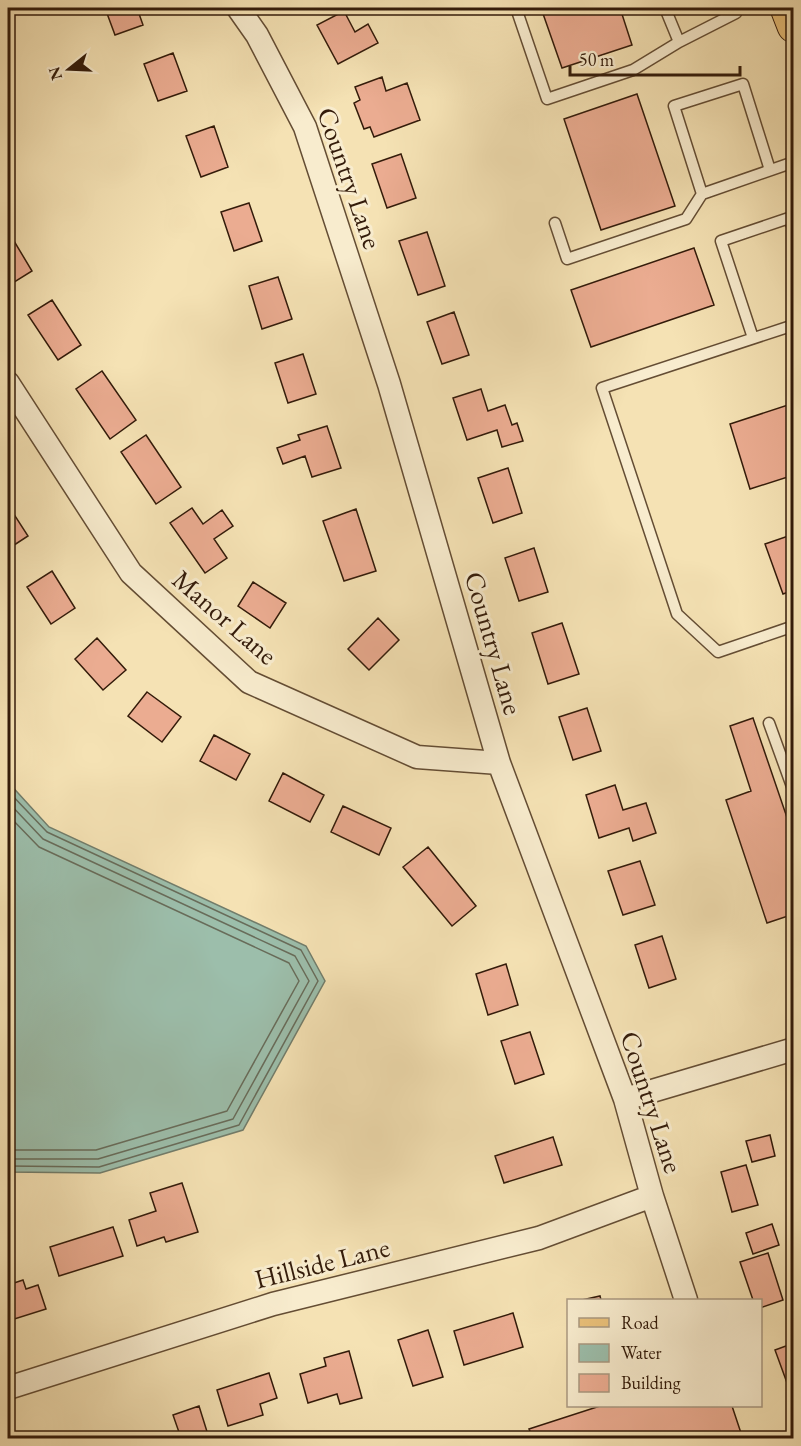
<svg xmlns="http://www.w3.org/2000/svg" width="801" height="1446" font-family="'EB Garamond',serif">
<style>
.water{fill:#9cbeab;stroke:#727d6b;stroke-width:1.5}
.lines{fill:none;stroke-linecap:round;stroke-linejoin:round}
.shore{stroke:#686c5a;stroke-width:1.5}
.building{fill:#ebac91;stroke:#331b0a;stroke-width:1.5}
.service-casing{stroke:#644d34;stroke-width:13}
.minor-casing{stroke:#644d34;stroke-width:25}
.primary-casing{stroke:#331b0a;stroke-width:35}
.service{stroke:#f8ecce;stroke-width:10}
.minor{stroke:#f8ecce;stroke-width:22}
.primary{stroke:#eac17a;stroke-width:33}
.labels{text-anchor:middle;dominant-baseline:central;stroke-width:6;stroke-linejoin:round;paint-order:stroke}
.street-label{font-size:27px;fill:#331b0a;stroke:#f8ecce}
</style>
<rect width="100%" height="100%" fill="#f5e2b4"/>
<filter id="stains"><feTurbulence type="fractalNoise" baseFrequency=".00333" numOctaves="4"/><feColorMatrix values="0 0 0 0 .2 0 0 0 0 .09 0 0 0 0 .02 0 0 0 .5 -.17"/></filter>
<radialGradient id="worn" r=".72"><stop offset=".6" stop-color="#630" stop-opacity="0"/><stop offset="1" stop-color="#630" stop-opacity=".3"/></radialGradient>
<path class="water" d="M8,782L49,827L306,946L325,981L243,1130L100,1173L8,1172Z"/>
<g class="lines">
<path class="shore" d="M8,791L47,832L301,950L318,981L239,1125L99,1167L8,1166
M8,802L43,839L295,956L309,981L233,1119L98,1159H8
M8,815L39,847L289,963L299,981L227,1111L96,1150H8"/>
</g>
<path class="building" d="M105,8H137L143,25L115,35Z
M541,8H620L632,45L562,68Z
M344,11L355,32L368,24L378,43L338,64L317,25Z
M173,53L187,91L158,101L144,64Z
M382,77L386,91L407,83L420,120L374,137L370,127L364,129L354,103L360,100L355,87Z
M637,94L675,206L601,230L564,119Z
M214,126L228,167L201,177L186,136Z
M401,154L416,198L387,208L372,164Z
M249,203L262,241L234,251L221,212Z
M8,231L32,271L8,286Z
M427,232L445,286L418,295L399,241Z
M694,248L714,305L591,347L571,290Z
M278,277L292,319L262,329L249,286Z
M52,300L81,345L58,360L28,315Z
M454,312L469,355L442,364L427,322Z
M303,354L316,394L288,403L275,363Z
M102,371L136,420L110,439L76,389Z
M481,389L488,411L505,405L512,425L517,423L523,441L502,447L497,430L467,440L453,398Z
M794,403V475L750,489L730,424Z
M327,426L341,468L312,477L305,456L283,464L277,448L300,440L298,435Z
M146,435L181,487L156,504L121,452Z
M508,468L522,513L493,523L478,478Z
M8,505L28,536L8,549Z
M192,508L203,524L222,510L233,526L214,539L227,558L205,573L170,523Z
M356,509L376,571L344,581L323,521Z
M794,534V590L783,594L765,544Z
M534,548L548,592L519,601L505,558Z
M52,571L75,608L51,624L27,587Z
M253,582L286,603L270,628L238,606Z
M378,618L399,640L369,670L348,649Z
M562,623L579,674L548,684L532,633Z
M97,638L126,670L103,690L75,659Z
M147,692L181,717L162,742L128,716Z
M587,708L601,751L573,760L559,717Z
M753,718L794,838V914L767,923L726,800L751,791L730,726Z
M214,735L250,754L236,780L200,761Z
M283,773L324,795L310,822L269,801Z
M615,785L623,810L646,803L656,833L633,841L629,828L599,838L586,795Z
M343,806L391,828L379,855L331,832Z
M428,847L476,906L452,926L403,867Z
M640,861L655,905L623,915L608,871Z
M662,936L676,979L649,988L635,945Z
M506,964L518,1005L488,1015L476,974Z
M530,1032L544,1074L515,1084L501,1041Z
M770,1135L775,1156L752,1162L746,1141Z
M553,1137L562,1165L504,1183L495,1156Z
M746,1165L758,1205L732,1212L721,1172Z
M182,1183L198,1232L166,1242L164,1237L137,1246L129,1220L156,1211L150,1193Z
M772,1224L779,1245L753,1254L746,1233Z
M113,1227L123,1256L59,1276L50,1247Z
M768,1253L783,1300L760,1308V1300H753L740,1262Z
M23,1280L26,1289L38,1285L46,1309L8,1321V1285Z
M600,1296L601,1300H582Z
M513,1313L523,1347L464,1365L454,1331Z
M428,1330L443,1377L413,1386L398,1340Z
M794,1343V1402L775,1350Z
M349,1351L362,1398L340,1404L337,1394L308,1403L300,1374L326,1366L324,1358Z
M269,1373L277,1398L260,1404L263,1415L228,1426L217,1390Z
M199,1406L209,1438H181L173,1415Z
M600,1406H732L741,1433L724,1438H533L529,1429Z"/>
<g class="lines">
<g class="service-casing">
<path id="service" d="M516,8L547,99L633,70L679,42
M665,8L679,42L736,13L734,8
M702,194L674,106L743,84L770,170
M555,223L567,259L686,219L702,194L794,162
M794,325L602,388L677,614L718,652L794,626
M753,338L721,241L789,218L794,231
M769,723L794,792"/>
</g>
<g class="minor-casing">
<path id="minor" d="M238,8L257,35L305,127L389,384L499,763L625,1099L652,1196L686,1300
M8,383L131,573L249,682L417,757L499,763
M625,1099L794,1049
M8,1388L273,1304L539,1238L652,1196"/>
</g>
<g class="primary-casing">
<path id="primary" d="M787,8L794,26"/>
</g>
<use href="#service" class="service"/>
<use href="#minor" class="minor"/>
<use href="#primary" class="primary"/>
</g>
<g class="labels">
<g class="street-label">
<text transform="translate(350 178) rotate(71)">Country Lane</text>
<text transform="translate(225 617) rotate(41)">Manor Lane</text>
<text transform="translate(494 643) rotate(74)">Country Lane</text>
<text transform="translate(652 1102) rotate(72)">Country Lane</text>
<text transform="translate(322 1263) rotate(-14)">Hillside Lane</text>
</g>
</g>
<rect width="801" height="1446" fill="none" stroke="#f5e2b4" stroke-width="30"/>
<rect x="9" y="9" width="783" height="1428" fill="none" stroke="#331b0a" stroke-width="3"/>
<rect x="15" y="15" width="771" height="1416" fill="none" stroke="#331b0a" stroke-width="1.5"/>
<rect x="567" y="1299" width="195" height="108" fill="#f8ecce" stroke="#a99880" stroke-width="1.5"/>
<rect x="579" y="1318" width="30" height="9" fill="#eac17a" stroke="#a99880" stroke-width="1.5"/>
<text x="621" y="1329" font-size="18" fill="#331b0a">Road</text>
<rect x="579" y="1344" width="30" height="18" fill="#9cbeab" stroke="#a99880" stroke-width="1.5"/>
<text x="621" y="1359" font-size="18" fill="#331b0a">Water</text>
<rect x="579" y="1374" width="30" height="18" fill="#ebac91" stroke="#a99880" stroke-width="1.5"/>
<text x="621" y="1389" font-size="18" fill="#331b0a">Building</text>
<g transform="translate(69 69) rotate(252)" stroke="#f8ecce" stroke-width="4.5" paint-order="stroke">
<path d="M0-4.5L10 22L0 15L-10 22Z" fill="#331b0a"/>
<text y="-9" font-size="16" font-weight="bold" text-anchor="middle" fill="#331b0a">N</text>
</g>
<path d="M570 66v9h170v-9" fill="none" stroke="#331b0a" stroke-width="3"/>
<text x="579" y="66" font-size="18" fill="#331b0a" stroke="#f8ecce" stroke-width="4.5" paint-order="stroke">50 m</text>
<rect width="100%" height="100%" filter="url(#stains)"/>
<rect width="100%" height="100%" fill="url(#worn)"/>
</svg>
